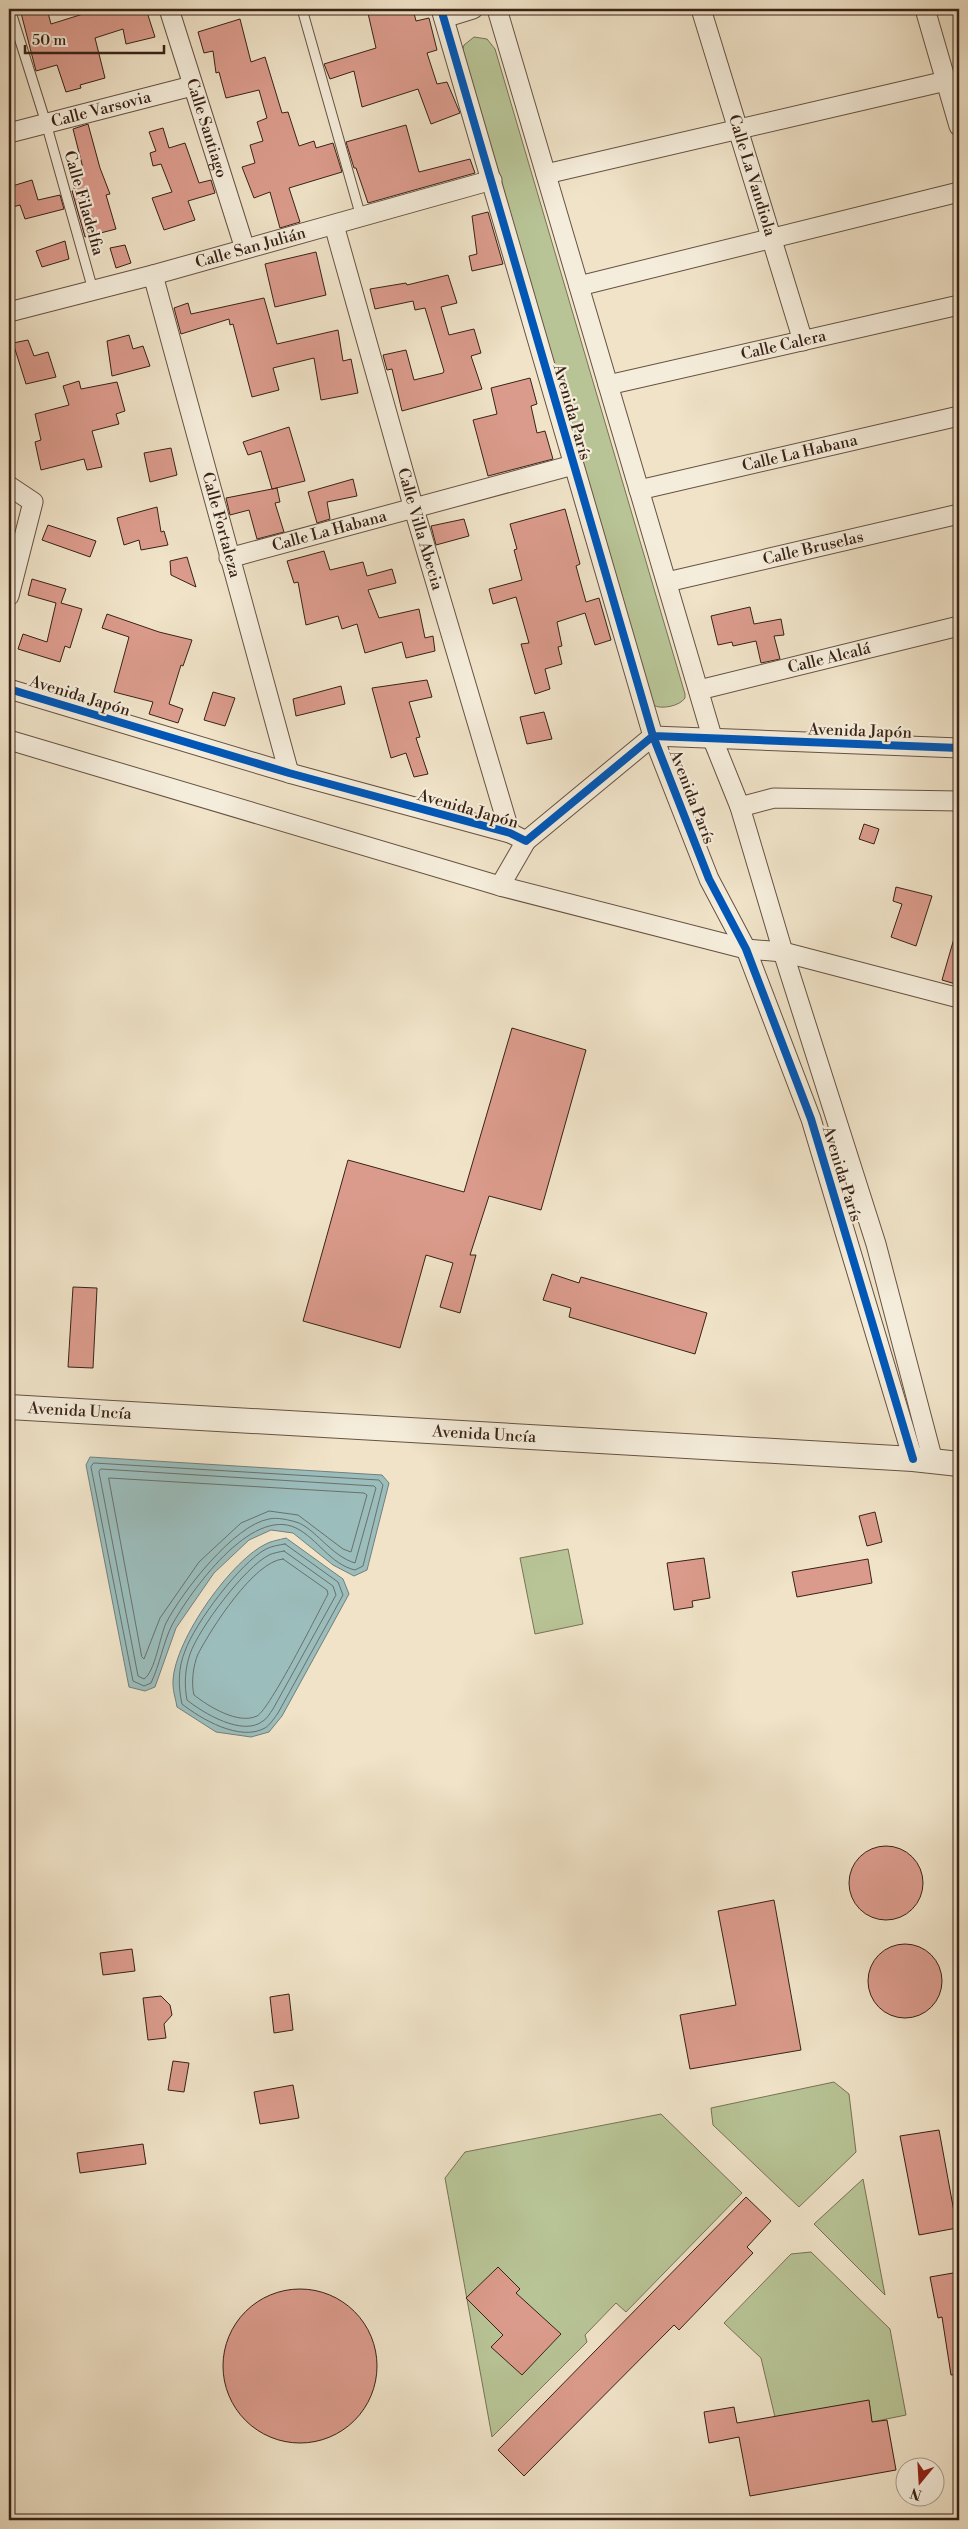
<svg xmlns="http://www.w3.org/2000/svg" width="968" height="2529" font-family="'Libre Bodoni',serif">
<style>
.green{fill:#b8c496;stroke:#787356}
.water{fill:#9bbdbc;stroke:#737f7a}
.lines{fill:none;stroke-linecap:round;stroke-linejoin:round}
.shore{stroke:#6a706a;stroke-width:1}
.building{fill:#db9b8c;stroke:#382217}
.service-casing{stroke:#665243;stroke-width:11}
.minor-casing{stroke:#665243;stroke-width:21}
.tertiary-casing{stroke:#665243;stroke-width:26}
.service{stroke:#f5eddb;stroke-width:9}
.minor{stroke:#f5eddb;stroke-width:19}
.tertiary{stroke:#f5eddb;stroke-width:24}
.cycleway-casing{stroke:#f5eddb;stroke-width:11}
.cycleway{stroke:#0057b8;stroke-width:8}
.labels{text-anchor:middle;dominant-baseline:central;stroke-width:4.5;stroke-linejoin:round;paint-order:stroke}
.street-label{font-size:16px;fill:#382217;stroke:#f5eddb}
</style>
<rect width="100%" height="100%" fill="#f0e3c8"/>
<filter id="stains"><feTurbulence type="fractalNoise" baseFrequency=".004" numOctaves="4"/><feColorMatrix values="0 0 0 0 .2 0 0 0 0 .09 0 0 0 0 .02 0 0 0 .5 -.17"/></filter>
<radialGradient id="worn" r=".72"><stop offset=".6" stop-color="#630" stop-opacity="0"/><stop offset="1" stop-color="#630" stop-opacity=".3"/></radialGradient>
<path class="green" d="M474,37L487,39L495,49L685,694V698C680,706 661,710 653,705L462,52L464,45Z
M568,1549L583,1624L535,1634L520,1558Z
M834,2082L849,2094L856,2152L799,2207L713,2125L711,2108Z
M661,2114L742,2193L626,2312L616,2303L585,2335L587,2342L492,2437L445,2178L465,2152Z
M863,2179L885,2295L814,2224Z
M811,2252L890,2329L906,2415L872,2422L869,2401L775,2417L761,2358L724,2323L791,2254Z"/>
<path class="water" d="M90,1457L382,1475L389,1483L367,1570L354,1576L333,1565L293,1533L271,1530L249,1540L214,1573L176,1628L155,1687L145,1691L129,1687L86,1465Z
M286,1538L343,1579L349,1594L282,1716L269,1732L251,1737L216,1732L177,1707C176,1700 173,1692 173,1685C171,1645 229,1563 264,1545C270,1541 279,1540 286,1538Z"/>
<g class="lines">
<path class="shore" d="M94,1463L379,1480L383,1485L363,1566L355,1570C330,1564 318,1539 296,1528C251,1506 190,1592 172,1625C163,1643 160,1664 151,1683L144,1686L133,1681L91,1467Z
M101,1469L374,1486L376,1488L355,1563C331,1556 314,1527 296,1522C289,1520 277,1517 269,1519C234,1525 182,1592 166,1623C160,1636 155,1672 144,1679L138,1676L99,1472Z
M109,1478L364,1493L367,1495L351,1552L343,1549L298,1515L269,1511L241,1523L199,1562L160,1618L144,1659L142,1657Z
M285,1544L338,1582L343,1595L278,1713C275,1717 270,1725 265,1728C240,1742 201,1719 182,1704C178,1686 178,1668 185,1651C195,1623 240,1563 266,1549C272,1546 279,1545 285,1544Z
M284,1551L333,1586L336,1595L273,1709C270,1713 267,1719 263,1721C243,1737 203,1713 187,1700C184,1684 185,1669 190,1654C199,1628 245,1567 269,1555C273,1553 279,1552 284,1551Z
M283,1559L327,1590L328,1594C318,1613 270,1709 257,1716C238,1725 208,1706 194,1695C191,1683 193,1666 198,1654C211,1629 254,1561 283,1559Z"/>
</g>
<path class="building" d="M20,9H47L51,24L99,9H146L155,37L126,44L123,29L95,38L105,78L80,85L81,88L66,92L57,65L36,71Z
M367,9H413L416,21L429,18L437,50L427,53L437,84L447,82L460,113L431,124L418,89L362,107L354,71L330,79L324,64L376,48Z
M240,19L251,62L265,57L282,113L288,112L299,146L314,141L316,148L333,143L342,172L289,188L300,222L280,228L270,192L254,198L242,167L255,163L250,145L263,141L257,122L267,118L259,90L226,98L219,72L216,73L213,51L204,53L198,32Z
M88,124L100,168L110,194L106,195L116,229L85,237L72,191H75L70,176L84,172L73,129Z
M406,125L419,172L470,159L475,173L368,203L356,168H354L346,142Z
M163,128L169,148L185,143L199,183L211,180L215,193L188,201L195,220L164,230L152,198L172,192L161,164L153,166L150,153L156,151L149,132Z
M32,180L38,200L60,195L64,209L25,219L20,205L9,208V187Z
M488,212L503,264L472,271L469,256L477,254L472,216Z
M65,241L69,259L42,267L36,251Z
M125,245L131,263L116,268L110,248Z
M316,252L326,295L275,307L265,264Z
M448,275L457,303L441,307L449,335L474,329L481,353L471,356L482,389L402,411L392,369L387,370L383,355L406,350L414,380L443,373L444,371L425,308L415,310L413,301L375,309L370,289L406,283L407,285Z
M264,298L277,344L338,330L343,361L351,359L358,393L321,400L314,358L273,368L279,390L252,397L233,324L230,325L229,319L181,334L174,308L188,303L191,314Z
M129,335L133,349L143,346L150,366L112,376L107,341Z
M28,340L34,356L48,352L56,377L26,384L13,343Z
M530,378L537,404L531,406L537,433L545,431L553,459L488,476L473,420L497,414L491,388Z
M79,381L81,389L117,382L125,411L116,414L119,424L92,431L102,467L87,470L84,459L41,470L35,442L41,440L35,414L69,405L63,386Z
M289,427L305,481L272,489L261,451L248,455L243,442Z
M171,448L177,475L150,482L144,453Z
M353,479L357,496L327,502L330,519L317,523L308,492Z
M277,488L280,502L275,503L284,532L257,539L249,510L230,515L226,498Z
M157,507L161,532L164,531L168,545L141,550L139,540L124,545L117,518Z
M565,509L580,564L576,566L586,602L599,598L611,640L595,645L585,613L557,622L562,646L558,647L562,664L545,669L550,689L535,694L521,644L529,643L516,597L493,604L489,589L522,580L514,550L517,549L510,524Z
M464,519L469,536L436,545L431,526Z
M48,525L96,541L90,557L42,540Z
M324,551L330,570L363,562L367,576L392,569L396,583L368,590L379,618L419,609L425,638L433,636L435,651L406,658L402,642L365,653L357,624L342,629L338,616L306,625L298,582L294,583L287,561Z
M187,557L196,587L171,575L170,561Z
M32,579L66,589L61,603L82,609L70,648L65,646L60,662L18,649L23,634L47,642L56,603L28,595Z
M750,607L754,624L781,619L784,635L774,636L780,659L761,663L756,641L733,646L732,642L718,645L711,616Z
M107,614L159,632L192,640L183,666L181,665L169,704L183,709L178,723L149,714L153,702L114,692L129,637L102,628Z
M427,680L432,697L409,702L420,737L416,738L428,774L414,777L406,753L391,758L372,688Z
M341,686L345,704L296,716L293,699Z
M213,692L235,698L225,726L204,720Z
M544,712L552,739L527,744L520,717Z
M864,824L879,829L874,844L859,839Z
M896,887L932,896L916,946L891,937L902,904L893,901Z
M955,935L959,936V985L942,980Z
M512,1028L586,1050L541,1210L489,1196L470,1255H476L460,1313L440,1307L453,1263L426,1255L400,1348L303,1321L348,1160L464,1192Z
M552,1274L579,1283L581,1277L707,1313L695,1354L569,1317L571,1308L543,1300Z
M73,1287L97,1288L93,1368L68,1367Z
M875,1512L882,1542L867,1546L859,1516Z
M704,1558L710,1598L692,1601L693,1607L674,1610L667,1563Z
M868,1559L872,1583L797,1597L792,1572Z
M849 1883a37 37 0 1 1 74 0a37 37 0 1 1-74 0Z
M774,1900L801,2050L690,2069L680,2015L736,2005L718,1911Z
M868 1981a37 37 0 1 1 74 0a37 37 0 1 1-74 0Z
M132,1949L135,1971L103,1975L100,1953Z
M289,1994L293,2030L274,2033L270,1997Z
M161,1996L170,2005L172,2015L164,2024L166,2038L148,2040L143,1998Z
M173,2061L189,2063L184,2092L168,2090Z
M293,2085L299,2118L260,2124L254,2092Z
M939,2130L957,2228L919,2235L900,2136Z
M143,2144L146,2164L80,2173L77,2153Z
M746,2197L771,2221L747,2247L753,2253L679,2330L674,2325L524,2476L498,2450Z
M498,2267L520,2289L516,2293L561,2334L522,2375L491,2347L503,2335L466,2298Z
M959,2272V2374L951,2375L942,2317L938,2318L930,2277Z
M223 2366a77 77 0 1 1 154 0a77 77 0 1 1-154 0Z
M869,2400L872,2422L887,2420L896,2470L750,2496L739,2437L709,2443L704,2412L734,2407L737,2423Z"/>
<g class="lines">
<g class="service-casing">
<path id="service" d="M10,9L46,123L93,290
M302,9L361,217"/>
</g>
<g class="minor-casing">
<g id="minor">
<path id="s1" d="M169,9L245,249"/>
<path d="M441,9L653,736L709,879L746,949L811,1119L913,1459"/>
<path d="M497,9L713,740L740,807L783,952L876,1244L933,1461"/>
<path id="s2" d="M701,9L803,341"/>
<path d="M925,9L959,126"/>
<path d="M444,18L473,9"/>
<path id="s3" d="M9,133L192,86"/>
<path d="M546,174L946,81"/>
<path id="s4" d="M334,225L414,509L510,833"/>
<path id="s5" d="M153,275L289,773"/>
<path d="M579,286L959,192"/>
<path id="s6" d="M9,312L153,275L492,180"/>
<path id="s7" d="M608,385L959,305"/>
<path d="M9,486L33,502L9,596"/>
<path id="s8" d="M639,490L959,416"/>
<path id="s9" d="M229,558L573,465"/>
<path id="s10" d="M667,582L959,514"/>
<path d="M9,689L289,773L510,833L526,841L653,736L959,748"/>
<path id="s11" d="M699,690L959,626"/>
<path d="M9,740L500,886L746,949L783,952L959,998"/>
<path d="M740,807L774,798L959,801"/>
<path d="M500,886L526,841"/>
</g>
</g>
<g class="tertiary-casing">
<g id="tertiary">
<path id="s12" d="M9,1407L913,1459L959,1464"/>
</g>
</g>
<use href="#service" class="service"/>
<use href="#minor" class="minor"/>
<use href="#tertiary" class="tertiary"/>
<g class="cycleway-casing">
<path id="cycleway" d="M441,9L653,736L709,879L746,949L811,1119L913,1459
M9,689L289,773L510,833L526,841L653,736L959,748"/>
</g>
<use href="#cycleway" class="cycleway"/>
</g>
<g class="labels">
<g class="street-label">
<text stroke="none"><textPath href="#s3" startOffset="95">Calle Varsovia</textPath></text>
<text stroke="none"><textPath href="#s1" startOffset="125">Calle Santiago</textPath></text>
<text stroke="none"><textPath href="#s2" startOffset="174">Calle La Vandiola</textPath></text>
<text transform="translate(84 203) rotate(74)">Calle Filadelfia</text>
<text stroke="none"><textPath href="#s6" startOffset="250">Calle San Julián</textPath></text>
<text stroke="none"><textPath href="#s7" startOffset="180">Calle Calera</textPath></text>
<text transform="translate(572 412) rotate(74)">Avenida París</text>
<text stroke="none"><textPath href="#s8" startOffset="165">Calle La Habana</textPath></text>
<text stroke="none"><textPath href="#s5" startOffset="259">Calle Fortaleza</textPath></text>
<text stroke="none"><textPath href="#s4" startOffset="316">Calle Villa Abecia</textPath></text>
<text stroke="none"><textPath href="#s9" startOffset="104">Calle La Habana</textPath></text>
<text stroke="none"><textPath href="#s10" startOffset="150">Calle Bruselas</textPath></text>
<text stroke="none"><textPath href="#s11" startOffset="134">Calle Alcalá</textPath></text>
<text transform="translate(80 696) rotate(17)">Avenida Japón</text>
<text transform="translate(860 731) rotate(2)">Avenida Japón</text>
<text transform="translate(692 797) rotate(69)">Avenida París</text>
<text transform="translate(468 809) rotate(16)">Avenida Japón</text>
<text transform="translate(842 1174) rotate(73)">Avenida París</text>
<text stroke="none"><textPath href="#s12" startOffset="71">Avenida Uncía</textPath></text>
<text stroke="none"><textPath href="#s12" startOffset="476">Avenida Uncía</textPath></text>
</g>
</g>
<rect width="968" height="2529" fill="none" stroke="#f0e3c8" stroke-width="30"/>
<rect x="10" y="10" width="948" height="2509" fill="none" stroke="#382217" stroke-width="2.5"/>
<rect x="15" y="15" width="938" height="2499" fill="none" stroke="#382217"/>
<g transform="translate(920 2482) rotate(198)"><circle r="24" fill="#f5eddb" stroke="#a99c8d"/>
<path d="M0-4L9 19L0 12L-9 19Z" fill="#8f2418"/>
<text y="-8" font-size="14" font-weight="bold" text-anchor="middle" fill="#382217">N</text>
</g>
<path d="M25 45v8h139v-8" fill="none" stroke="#382217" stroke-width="2.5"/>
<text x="32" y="45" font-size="15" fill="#382217" stroke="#f5eddb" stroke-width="4" paint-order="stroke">50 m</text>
<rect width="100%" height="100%" filter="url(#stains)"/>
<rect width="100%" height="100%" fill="url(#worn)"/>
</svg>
